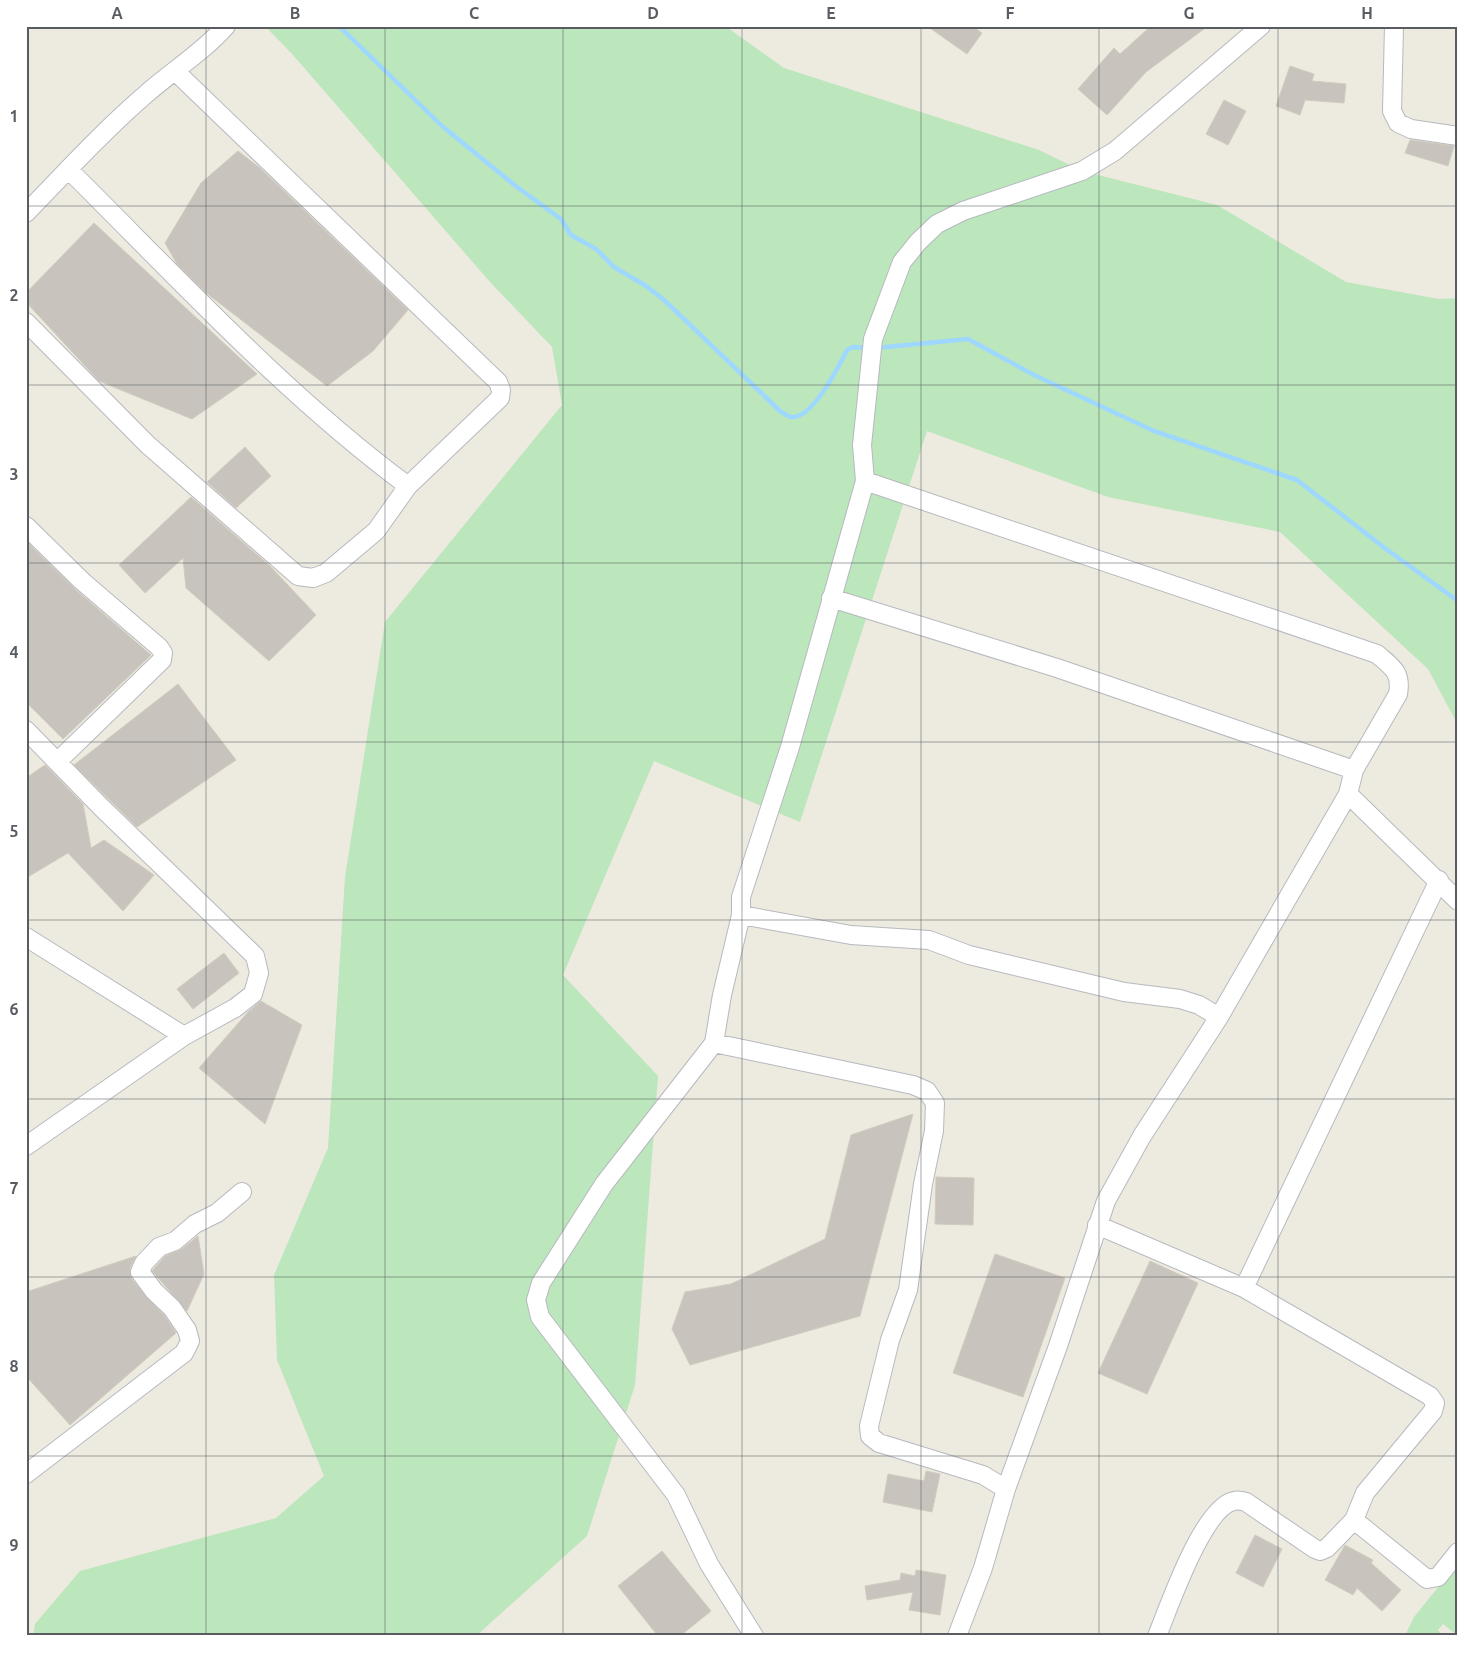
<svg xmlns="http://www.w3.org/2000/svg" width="1484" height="1662" font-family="Ubuntu,sans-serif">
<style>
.green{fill:#bce6bb}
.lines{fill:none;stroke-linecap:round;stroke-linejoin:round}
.stream{stroke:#9ed7ff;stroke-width:4.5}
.building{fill:#c8c4bd;stroke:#d2cbbe}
.minor-casing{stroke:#b6b9be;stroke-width:20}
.minor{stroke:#fff;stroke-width:18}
.grid{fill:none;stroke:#595d62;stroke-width:1;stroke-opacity:0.55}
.neatline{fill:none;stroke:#595d62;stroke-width:2}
.grid-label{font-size:16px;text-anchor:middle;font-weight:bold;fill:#595d62}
</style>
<rect width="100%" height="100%" fill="#edeae0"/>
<path class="green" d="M265,26H725L784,68L1039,150L1082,171L1217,205L1346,282L1439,299L1458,298V725L1428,669L1280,532L1108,497L927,431L800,822L654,761L563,975L658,1076L635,1385L587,1536L476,1636H33L35,1624L80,1571L276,1518L324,1476L277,1360L274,1275L328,1148L345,877L385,622L562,405L552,347L490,282L293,55Z
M1456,1565L1458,1636L1443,1624L1438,1630L1443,1636H1405L1414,1617Z"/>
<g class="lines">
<path class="stream" d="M339,26L442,126L517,187L561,219L571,235L596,249L614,267L646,286L663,299L780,411C783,413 787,416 791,417C812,420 839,366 847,350L853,347L869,348
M876,348L968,339L1034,375L1154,431L1297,480L1386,549L1458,601"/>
</g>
<path class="building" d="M927,26H972L982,33L967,54Z
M1151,26H1208L1146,72L1107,115L1078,89L1114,48L1120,54Z
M1290,66L1314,74L1312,81L1346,84L1344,103L1305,100L1300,115L1276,106Z
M1224,100L1246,111L1228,145L1206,134Z
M1410,140L1454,146L1448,166L1405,153Z
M238,151L260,168L408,310L373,351L327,386L205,292L177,264L165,243L201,183Z
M94,223L229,348L257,374L192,419L99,381L26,302V293Z
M245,447L271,476L236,508L207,482Z
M191,497L270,566L316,615L269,661L186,588L183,558L145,593L119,565Z
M26,541L75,589L151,655L63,739L26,702Z
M178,684L236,760L137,827L74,765Z
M45,765L83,804L91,848L104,840L154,875L123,911L68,853L26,878V778Z
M224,953L239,973L193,1009L177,989Z
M261,1001L302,1025L265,1124L199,1068L248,1012Z
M913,1114L860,1316L690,1365L672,1329L685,1292L731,1284L825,1239L851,1135Z
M936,1177L974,1178L973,1225L935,1224Z
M198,1236L204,1274L187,1311L152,1271L165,1256L182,1249Z
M995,1254L1065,1278L1023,1397L953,1373Z
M136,1256L130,1268L131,1278L146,1297L164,1315L176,1333L70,1425L26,1376V1292Z
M1150,1261L1198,1283L1147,1394L1098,1373Z
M926,1471L940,1474L932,1512L883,1502L888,1474L924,1481Z
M1255,1535L1282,1549L1263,1587L1236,1573Z
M1345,1545L1373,1560L1371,1563L1401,1590L1382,1611L1357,1588L1353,1595L1325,1580Z
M662,1551L711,1611L680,1636H658L618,1586Z
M916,1570L946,1575L940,1615L909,1610L913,1592L867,1600L865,1586L900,1580L901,1573L915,1576Z"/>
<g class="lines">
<g class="minor-casing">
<path id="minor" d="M1394,26L1392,111L1398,123L1411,129L1458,136
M68,169C178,278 284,394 408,486
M26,213C65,173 103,131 145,95C172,71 202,53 226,26
M26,322L148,445L298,576L313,578L326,573L376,531L408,486L500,398L501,390L498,382L176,72
M865,481L1377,654C1392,667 1402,672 1398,694L1354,770
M26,526L82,581L159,647L163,653L162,660L57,762
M831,598L1057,668L1354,770L1348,794L1219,1017L1142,1136L1106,1201L1058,1346L1006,1489L983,1568L957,1636
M26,730L101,807L255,956L259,973L253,994L235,1008L184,1036L26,1146
M1348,794L1458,901
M741,915L851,935L929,940L969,955L1124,992L1180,999L1199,1005L1219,1017
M26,937L184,1036
M714,1043L913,1085L927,1091L935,1103L934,1131L923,1184L908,1290L890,1340L869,1426L870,1436L879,1443L983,1475L1006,1489
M1097,1225L1244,1288L1430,1396L1435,1403L1433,1411L1365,1493L1354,1520L1327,1548L1320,1551L1315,1549L1246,1502C1243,1501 1237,1500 1234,1501C1203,1507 1169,1607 1157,1636
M1244,1288L1439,880
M26,1474L184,1353L190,1341L187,1330L172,1308L154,1291L140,1272L144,1263L159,1247L175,1241L195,1224L217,1213L242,1192
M1354,1520L1427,1579L1438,1577L1458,1552
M754,1636L709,1564L676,1495L540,1317L536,1300L541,1283L604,1184L714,1043L722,995L741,915V897L790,747L865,481L862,445L873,339L902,262L918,242L937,224L963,211L1082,171L1115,151L1261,26"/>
</g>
<use href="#minor" class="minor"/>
</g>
<path class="grid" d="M206,26V1636M385,26V1636M563,26V1636M742,26V1636M921,26V1636M1099,26V1636M1278,26V1636M26,206H1458M26,385H1458M26,563H1458M26,742H1458M26,920H1458M26,1099H1458M26,1277H1458M26,1456H1458"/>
<rect width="1484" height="1662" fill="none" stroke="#ffffff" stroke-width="55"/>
<rect x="28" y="28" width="1428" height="1606" class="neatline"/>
<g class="grid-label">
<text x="117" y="19">A</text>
<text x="295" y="19">B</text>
<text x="474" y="19">C</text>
<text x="653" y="19">D</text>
<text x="831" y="19">E</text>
<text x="1010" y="19">F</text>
<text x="1189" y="19">G</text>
<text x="1367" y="19">H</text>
<text x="14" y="122">1</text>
<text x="14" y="301">2</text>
<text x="14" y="480">3</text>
<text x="14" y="658">4</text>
<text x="14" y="837">5</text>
<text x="14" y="1015">6</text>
<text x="14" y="1194">7</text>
<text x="14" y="1372">8</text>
<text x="14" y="1551">9</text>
</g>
</svg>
